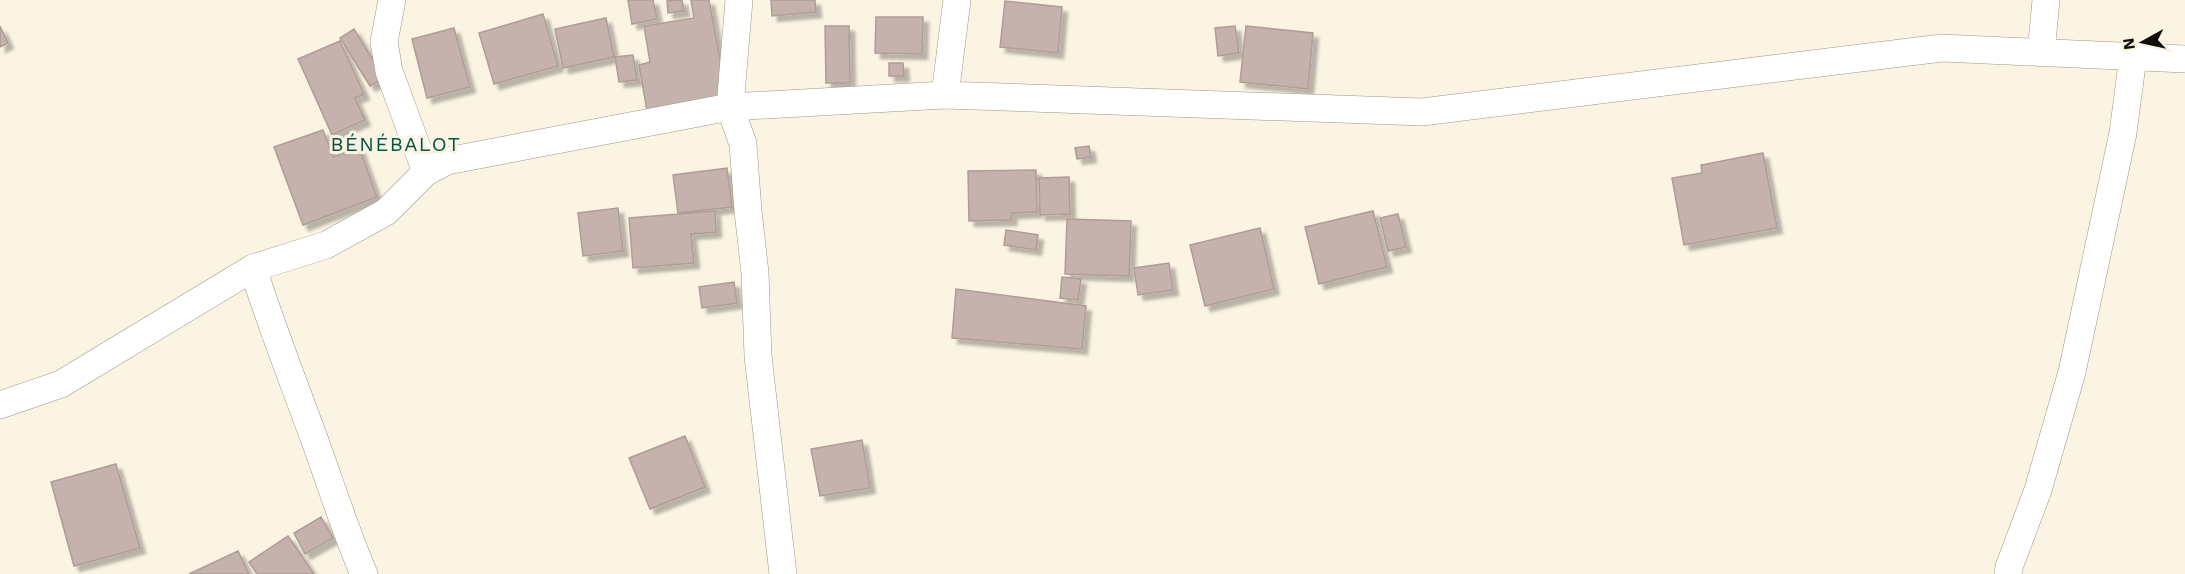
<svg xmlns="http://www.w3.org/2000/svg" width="2185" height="574" font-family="'Work Sans',sans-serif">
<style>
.building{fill:#c5b2ac;stroke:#af9c96;stroke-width:1.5;filter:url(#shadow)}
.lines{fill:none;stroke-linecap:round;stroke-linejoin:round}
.minor-casing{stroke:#9d9787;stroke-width:28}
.minor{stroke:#fff;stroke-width:27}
.labels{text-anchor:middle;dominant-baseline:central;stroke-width:6;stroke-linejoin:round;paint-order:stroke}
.quarter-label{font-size:20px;letter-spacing:1.5px;fill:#015540;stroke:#fbf4e3}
</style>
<defs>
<filter id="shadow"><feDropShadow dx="5.5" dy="5.5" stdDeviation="1.5" flood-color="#0004"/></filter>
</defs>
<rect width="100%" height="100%" fill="#fbf4e3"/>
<path class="building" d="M628,0H653L657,19L632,24Z
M682,0L684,11L668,13L667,1Z
M691,0H709L727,97L647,111L639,65L650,62L644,26L694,18Z
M771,0H815L816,12L772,16Z
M1005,1L1062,7L1058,53L1000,47Z
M543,14L558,66L494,84L479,33Z
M876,17H923L922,54L875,53Z
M606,18L614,57L563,68L555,29Z
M0,26L8,43L0,47Z
M825,26H849L850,83H826Z
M1235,26L1239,53L1218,56L1215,28Z
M1246,26L1313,33L1308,89L1240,82Z
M454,28L470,87L427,98L412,39Z
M354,29L384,78L370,86L340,38Z
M340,41L364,94L355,98L365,120L332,135L298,59Z
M633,55L637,80L619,82L615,57Z
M889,63H903L904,76H889Z
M323,130L333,157L359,147L377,197L303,225L274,147Z
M1089,146L1091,157L1077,159L1075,148Z
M1763,153L1777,228L1684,245L1672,178L1702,173L1701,165Z
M727,168L732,207L678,213L673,175Z
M1036,170L1037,212L1012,213L1011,220L969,221L968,171Z
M1069,177L1070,214L1040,215L1039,178Z
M618,208L623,251L583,256L578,213Z
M715,211L716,232L691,234L694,263L633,268L629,218Z
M1373,211L1387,267L1319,284L1305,227Z
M1398,214L1406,247L1388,251L1380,218Z
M1067,219L1131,221L1129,276L1065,274Z
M1260,228L1274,289L1205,306L1190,245Z
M1006,230L1038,235L1036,250L1004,245Z
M1169,263L1173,290L1138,295L1134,268Z
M1062,277L1081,279L1078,300L1060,298Z
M734,282L737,303L702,308L699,287Z
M956,289L1086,306L1082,349L952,338Z
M685,436L705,487L650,509L629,458Z
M862,440L870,488L820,496L811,449Z
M116,464L140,548L74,566L51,482Z
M321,517L333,538L305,554L294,533Z
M288,536L314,574H257L249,562Z
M238,551L249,574H189Z"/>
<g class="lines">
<g class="minor-casing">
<path id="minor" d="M392,0L384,42L389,71L426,172
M739,0L730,107L743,144L748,211L755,273L758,356L783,574
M2041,53L2046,0
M945,95L957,0
M253,268C271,326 294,383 315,441C331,485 345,530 364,574
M0,405L61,384L253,268L326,245L386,212L426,172L447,161L730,107L945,95L1422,112L1942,48L2185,59
M2008,574L2009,567L2038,490L2072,372L2123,133L2133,57"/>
</g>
<use href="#minor" class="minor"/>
</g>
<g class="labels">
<g class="quarter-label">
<text x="396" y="144">BÉNÉBALOT</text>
</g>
</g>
<g transform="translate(2143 42) rotate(262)" stroke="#fbf4e3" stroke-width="4.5" paint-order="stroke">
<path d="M0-4.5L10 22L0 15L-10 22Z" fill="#100d08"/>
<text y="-9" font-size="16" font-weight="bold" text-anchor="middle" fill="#100d08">N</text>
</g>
</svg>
